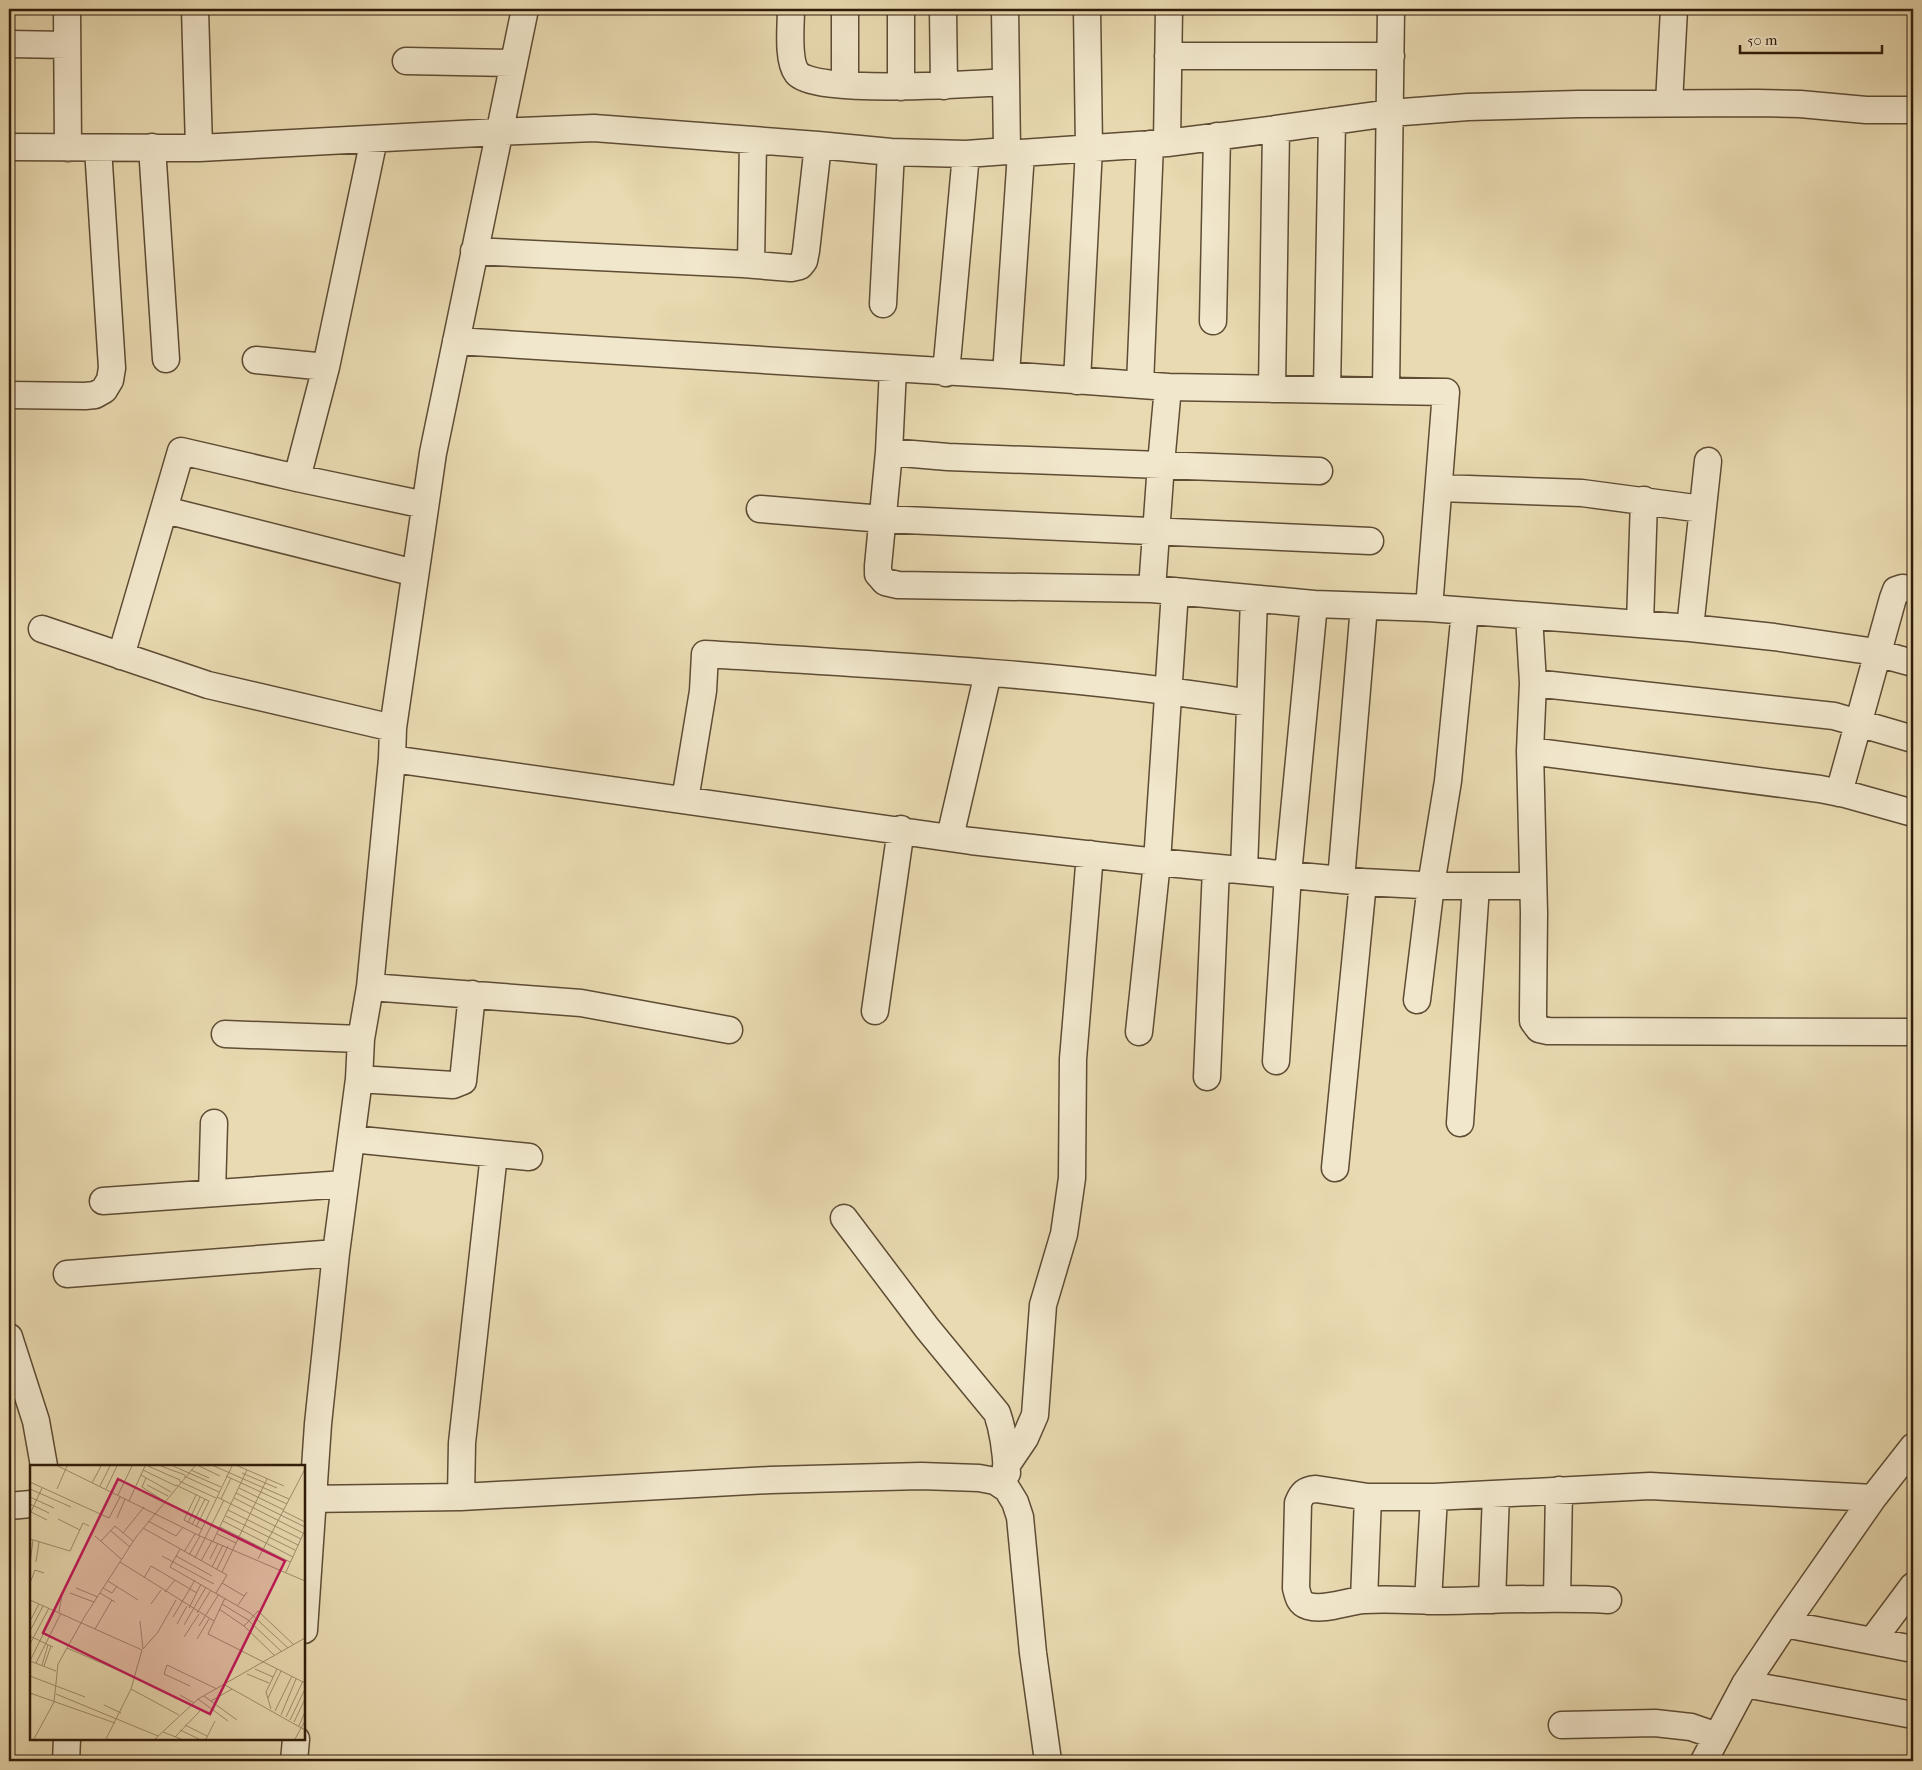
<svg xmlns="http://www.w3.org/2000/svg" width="1922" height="1770" font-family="'IM FELL French Canon',serif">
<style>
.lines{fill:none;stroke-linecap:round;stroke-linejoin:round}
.minor-casing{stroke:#5e4c34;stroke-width:29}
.minor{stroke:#f1e7cc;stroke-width:26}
.inset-road{fill:none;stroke:#9f8e6e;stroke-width:1}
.view{fill:#c2185b;fill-opacity:0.15;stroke:#c2185b;stroke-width:2.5}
.inset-edge{fill:none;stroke:#301c0a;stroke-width:2.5}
</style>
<rect width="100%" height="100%" fill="#e9dab1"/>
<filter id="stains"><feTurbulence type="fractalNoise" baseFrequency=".004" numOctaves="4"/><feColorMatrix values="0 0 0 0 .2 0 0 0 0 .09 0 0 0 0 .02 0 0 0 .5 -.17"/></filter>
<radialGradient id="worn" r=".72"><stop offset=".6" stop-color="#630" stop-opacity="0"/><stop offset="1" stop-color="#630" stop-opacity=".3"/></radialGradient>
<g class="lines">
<g class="minor-casing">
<path id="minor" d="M67,9L68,148
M195,9L199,148
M791,9C791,25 787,60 797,73C815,95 972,84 1005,82
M901,9V87
M943,9L944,86
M1005,9L1007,151
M9,44L67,45
M1168,56H1391
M406,61L514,63
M845,84V9
M1669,103L1674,9
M1167,143L1169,9
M9,147L199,148L498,132L594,128L818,145L891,152L966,154L1007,151L1021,153L1167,143L1276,129L1390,113L1468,107L1578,104L1757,103L1800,104L1866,110H1913
M152,147L166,359
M474,251L743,264L791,268L800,266L804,261L806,251L818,145
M751,264L753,141
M883,304L891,152
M1213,321L1217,136
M456,341L1006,375L1168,387L1446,392L1429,608
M256,360L326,367
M893,369L889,452L878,566V574L885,582L898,585L1152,589L1314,604L1429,608L1562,618L1690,628L1774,637L1869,651L1913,663
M946,373L966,154
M1006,375L1021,153
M1077,381L1089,148L1087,9
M1140,385L1150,144
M1272,389L1276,129
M1327,390L1332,121
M1386,391L1391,9
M9,395L85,396L95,395L104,390L110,380L112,368L98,148
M889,452L948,457L1319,471
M297,478L326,367L374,139
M1439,488L1582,493L1702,509
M760,509L883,519L1370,541
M165,510L415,573
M1152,589L1161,464L1168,387
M1529,616L1533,683L1530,751L1534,913L1533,1011V1021L1539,1029L1548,1031L1913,1032
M1640,624L1644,500
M1690,628L1708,461
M42,629L208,685L393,728
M121,656L181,451L297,478L425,505
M1533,683L1834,716L1913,739
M1530,751L1820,789L1845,794L1913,813
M392,759L971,841L1157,862L1363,882L1440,886H1533
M1839,793L1893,598L1896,590L1902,588L1913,589
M685,800L703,691L705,654C887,665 1070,674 1250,703
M950,837L988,673
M1244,870L1254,599
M1341,880L1364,606
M370,987L581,1003L729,1030
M1417,1000L1431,885L1448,781L1465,611
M875,1011L901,829
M1139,1032L1157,862L1175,591
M225,1034L361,1039
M1276,1061L1288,874L1314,604
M1207,1077L1216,868
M359,1079L453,1085L463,1081L472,994
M1460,1123L1476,886
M352,1139L529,1157
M1335,1168L1363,882
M212,1193L214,1123
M103,1201L345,1184
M844,1218L927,1328L997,1413C1004,1433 1006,1452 1007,1473
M67,1274L336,1253
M9,1337L36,1421L44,1466
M1006,1466L1025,1438L1035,1415L1043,1305L1064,1234L1072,1178L1073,1059L1090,854
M461,1497L462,1443L494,1154
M304,1499L461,1497L770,1480L921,1476L979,1478L995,1481L1007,1489L1015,1502L1020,1517L1033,1653L1048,1761
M9,1506L31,1504
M1557,1598L1559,1490
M1364,1600L1368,1497
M1492,1600L1496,1494
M1608,1600C1553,1597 1499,1600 1444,1601C1418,1601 1391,1598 1364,1600C1347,1601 1325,1611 1308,1606C1299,1603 1298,1596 1296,1588L1298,1503C1302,1493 1305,1490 1316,1489L1368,1497H1434L1650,1486L1873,1498
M1428,1601L1434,1497
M1785,1624L1913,1649
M304,1630L318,1424L336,1253L359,1079L361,1039L370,987L392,759L393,728L433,453L525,9
M1872,1641L1913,1586
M1745,1684L1913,1715
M1562,1725L1655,1723L1691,1727L1717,1736
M66,1761L67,1739
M294,1761L296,1739
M1704,1761L1745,1684L1785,1624L1873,1498L1913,1447"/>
</g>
<use href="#minor" class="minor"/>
</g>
<g transform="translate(30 1465)">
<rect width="275" height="275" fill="#e9dab1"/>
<path class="inset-road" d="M28,1L170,71L275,116M118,1L150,15M131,1L155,10M143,1L191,22M169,1L190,11M184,1L259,34M208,1L254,21M113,5L146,21M161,5L179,13M212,8L247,23M111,10L141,27M154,11L189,27M196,11L257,39M116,13L112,22L134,36M149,16L186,33M0,17L79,53L90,32M62,18L71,1M117,20L138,31M146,20L179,36L166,62M70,21L80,1M209,23L254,45M0,24L41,42M27,24L37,1M76,24L87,1M206,28L275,62M88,30L102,1M166,30L154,55L172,64M0,32L24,43M187,32L271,74M204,33L275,69M191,34L201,13M99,36L115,1M0,39L19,48M198,45L268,80M253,46L275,57M1,47L17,55M0,49L12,23M196,51L265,85M87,53L95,34M28,54L50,65M118,56L146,71L153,62M193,56L263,92M158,58L170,32M162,60L175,34M190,62L260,97M113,63L197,110L186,128M81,66L100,82M93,68L114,42M187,69L206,78M169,70L202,1M65,71L91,94M0,74L40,86L53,58L59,61M71,76L85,61L103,76M183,76L217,5M150,84L140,102L220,148L258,183M154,87L165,69M159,90L170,71M132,91L184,119M146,91L182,111M165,93L194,35M180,94L188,78M228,94L275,4M171,96L182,76M6,97L9,77M90,97L184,156M0,98L3,75M182,102L193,80M187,104L198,81M192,107L237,14M256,107L275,65M114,113L121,101L167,128M78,116L108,135M0,118L5,105L14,108M192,118L214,131M46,123L68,132M73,123L82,128L87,121M135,127L145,115M40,128L64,137M70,128L85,137M195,133L178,169L275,218M0,135L112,185L101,224L149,250M121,139L131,125M192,139L218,155L252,187M208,140L217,127M159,143L171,119M189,144L214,161L245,191M25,145L0,196L26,206M29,147L32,129M167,148L181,125M143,152L165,115M0,156L9,139M110,156L113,184M147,159L157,141M154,160L176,122M169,161L189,129M214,161L228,146L264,180M65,164L82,135M0,166L13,141M0,171L23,182M154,172L169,149M167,174L179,154M0,179L19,143M37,183L104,212M113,184L128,167L146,135M6,198L31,148M12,200L18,180M14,201L21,181M225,204L243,212M217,209L239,218M0,211L55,232M195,220L275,265M160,221L134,209L137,200L187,224M0,228L85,258M26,229L128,271M150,230L164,238M174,231L207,255M238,233L251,206M168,234L198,256M181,236L202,224M74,240L91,248M241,244L236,227L247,204M245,246L262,211M251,250L266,214M256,252L273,216M260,255L275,224M264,257L275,234M155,260L177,271M269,261L275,247M150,265L169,274M133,267L151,274M145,272L170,246M4,274L24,237L28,199L55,151L106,72L165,1M76,274L101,224M125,274L168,234L275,173M176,274L185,256M265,274L275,256"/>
<path class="view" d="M88,14L255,96L180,249L13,168Z"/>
<rect width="275" height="275" class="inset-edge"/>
</g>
<rect width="1922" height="1770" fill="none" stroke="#e9dab1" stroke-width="30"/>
<rect x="10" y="10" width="1902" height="1750" fill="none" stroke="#301c0a" stroke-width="2.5"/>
<rect x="15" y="15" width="1892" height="1740" fill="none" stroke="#301c0a"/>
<path d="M1740 45v8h142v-8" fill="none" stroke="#301c0a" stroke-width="2.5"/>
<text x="1747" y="45" font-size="15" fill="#301c0a" stroke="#f1e7cc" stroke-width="4" paint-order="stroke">50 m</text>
<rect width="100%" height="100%" filter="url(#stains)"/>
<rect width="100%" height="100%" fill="url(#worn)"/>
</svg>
